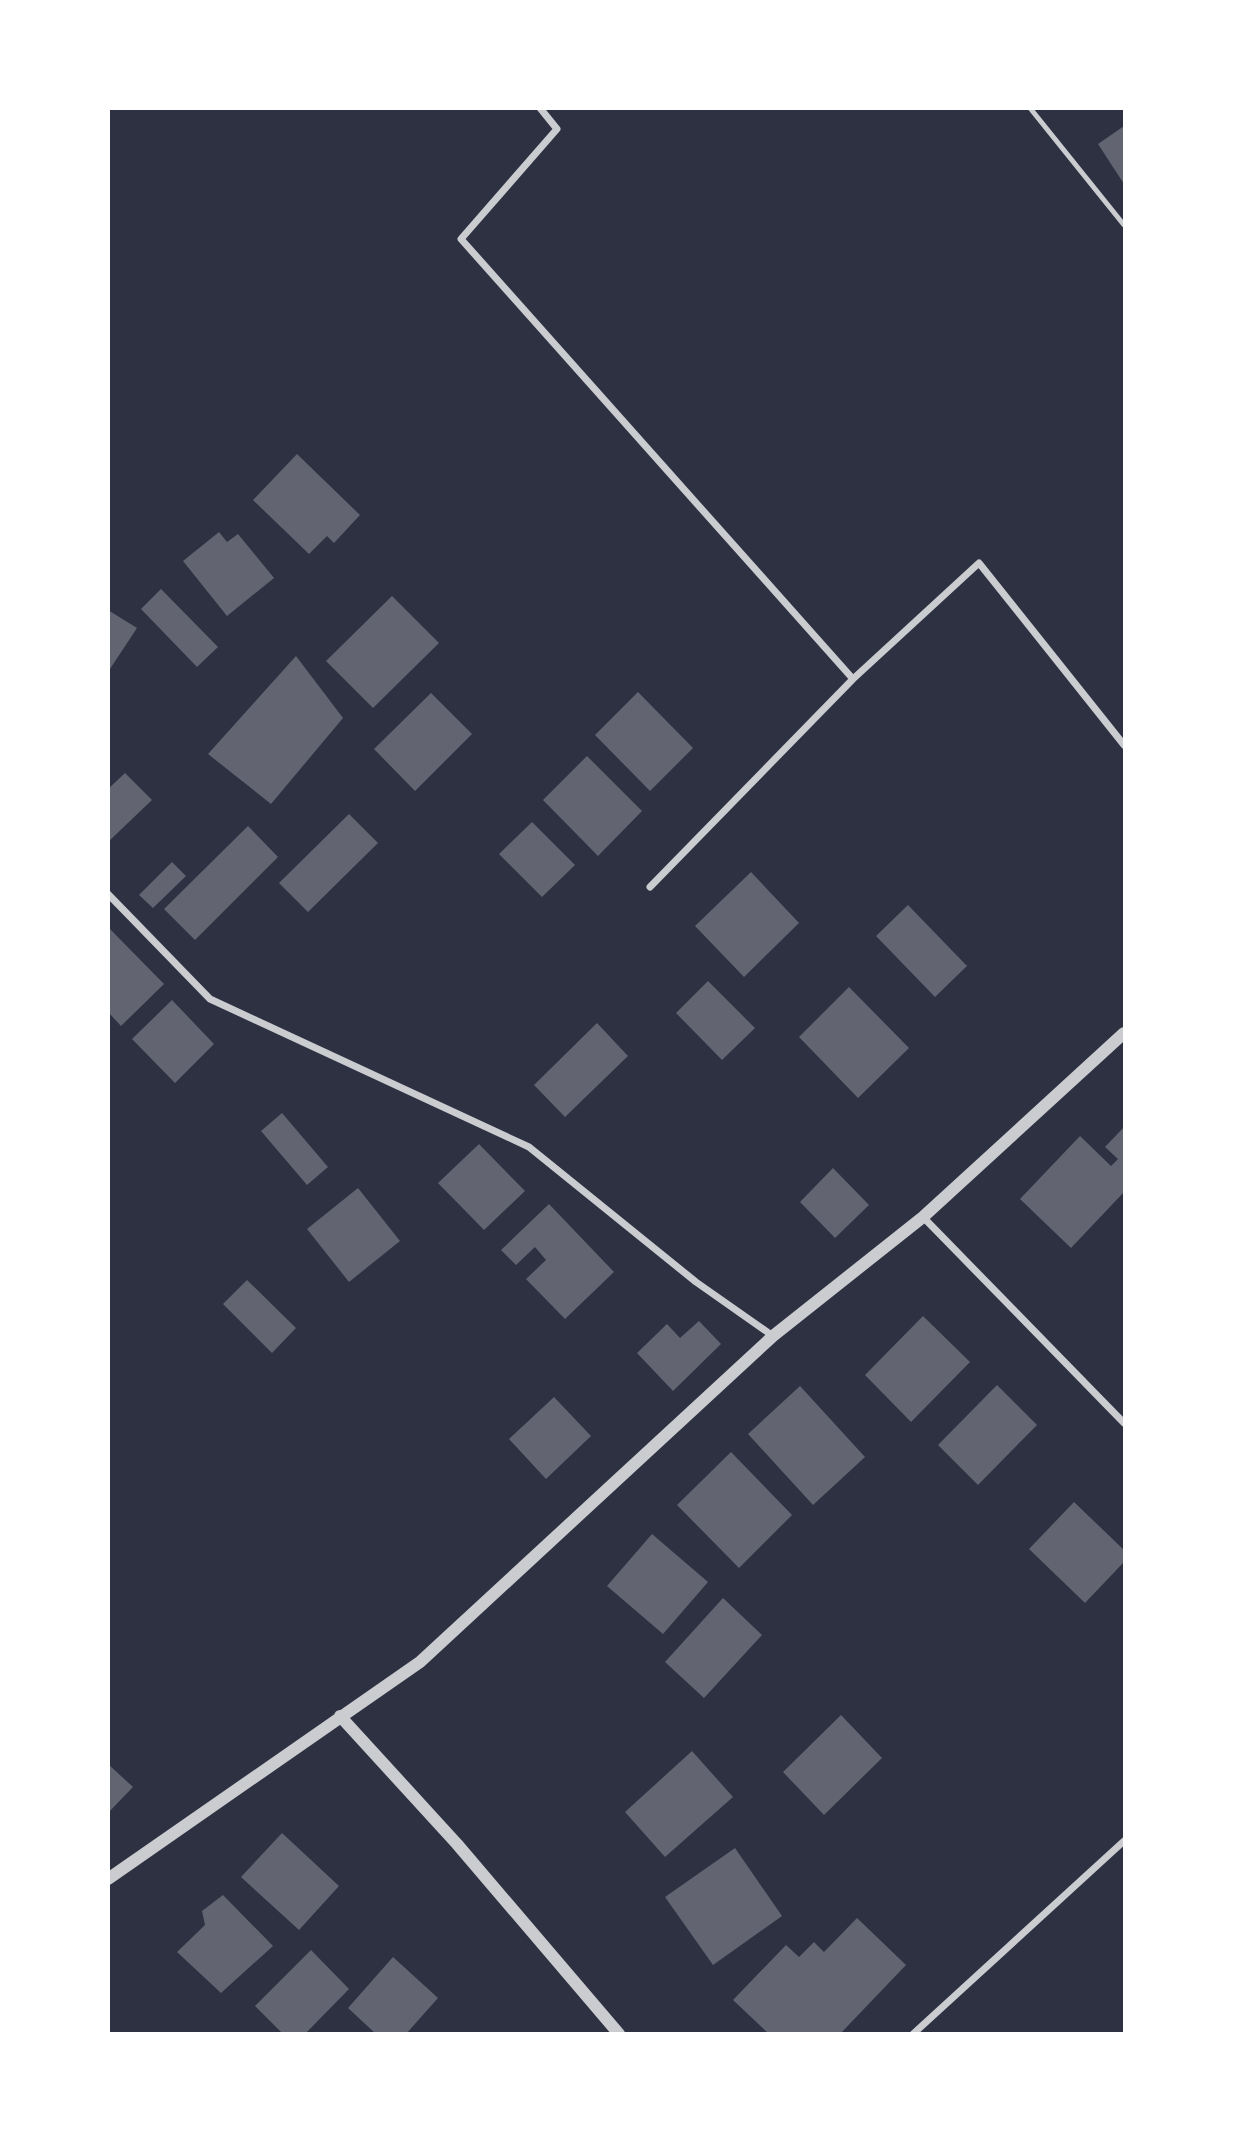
<svg xmlns="http://www.w3.org/2000/svg" width="1233" height="2142" font-family="'Roboto Condensed',sans-serif">
<style>
.building{fill:#626471}
.lines{fill:none;stroke-linecap:round;stroke-linejoin:round}
.service{stroke:#caccd0;stroke-width:5}
.minor{stroke:#caccd0;stroke-width:7}
.tertiary{stroke:#caccd0;stroke-width:12}
</style>
<rect width="100%" height="100%" fill="#2d3142"/>
<path class="building" d="M1124,126V184L1098,144Z
M297,454L360,515L334,543L327,536L309,554L253,500Z
M219,532L227,542L238,534L274,578L227,616L183,561Z
M161,589L218,647L197,667L141,609Z
M392,596L439,643L373,708L326,661Z
M108,610L137,628L108,672Z
M296,656L343,718L271,804L208,754Z
M638,692L693,748L650,791L595,735Z
M431,693L472,734L415,791L374,749Z
M587,756L642,811L598,856L543,800Z
M125,773L152,800L108,842V789Z
M349,814L378,843L308,912L279,883Z
M532,822L575,865L542,897L499,854Z
M248,826L278,857L195,940L164,909Z
M172,862L186,876L153,908L139,895Z
M751,872L799,923L744,977L695,926Z
M908,905L967,966L935,997L876,936Z
M108,927L164,984L121,1026L108,1012Z
M708,981L755,1028L722,1060L676,1013Z
M849,987L909,1048L858,1098L799,1037Z
M172,1000L214,1044L175,1083L132,1039Z
M597,1023L628,1056L565,1117L534,1085Z
M282,1113L328,1167L307,1185L261,1131Z
M1124,1127V1192L1071,1248L1020,1199L1080,1136L1111,1166L1118,1159L1105,1147Z
M479,1144L525,1191L484,1230L438,1183Z
M833,1168L869,1205L835,1238L800,1202Z
M358,1188L400,1241L349,1282L307,1229Z
M549,1204L614,1272L565,1319L526,1279L546,1260L535,1247L516,1265L501,1250Z
M247,1280L296,1328L272,1353L223,1304Z
M923,1316L970,1362L911,1422L865,1375Z
M699,1321L721,1344L673,1391L637,1353L667,1324L680,1338Z
M997,1385L1037,1425L978,1485L938,1445Z
M800,1386L865,1457L813,1505L748,1434Z
M554,1397L591,1436L546,1479L509,1439Z
M731,1452L792,1515L739,1568L677,1505Z
M1074,1502L1124,1550V1562L1085,1603L1029,1549Z
M652,1534L708,1582L663,1634L607,1586Z
M723,1598L762,1635L704,1698L665,1662Z
M841,1715L882,1758L824,1815L783,1772Z
M692,1751L733,1797L665,1857L625,1812Z
M108,1764L133,1787L108,1813Z
M282,1833L339,1886L299,1930L241,1877Z
M735,1848L782,1916L713,1965L665,1897Z
M223,1895L273,1946L221,1993L177,1952L205,1925L202,1911Z
M857,1918L906,1965L840,2034H769L733,2000L786,1945L799,1957L814,1942L824,1952Z
M311,1950L349,1989L305,2034H283L255,2006Z
M393,1957L438,1998L406,2034H376L348,2008Z"/>
<g class="lines">
<path class="service" d="M1030,108L1124,225"/>
<path class="minor" d="M540,108L557,129L461,239L853,679
M650,887L853,679L979,563L1124,745
M108,894L210,999L529,1147L696,1282L773,1336
M923,1217L1124,1423
M913,2034L1124,1841"/>
<path class="tertiary" d="M340,1716L457,1844L619,2034
M108,1879L420,1662L773,1336L923,1217L1124,1033"/>
</g>
<rect width="1233" height="2142" fill="none" stroke="#ffffff" stroke-width="220"/>
</svg>
